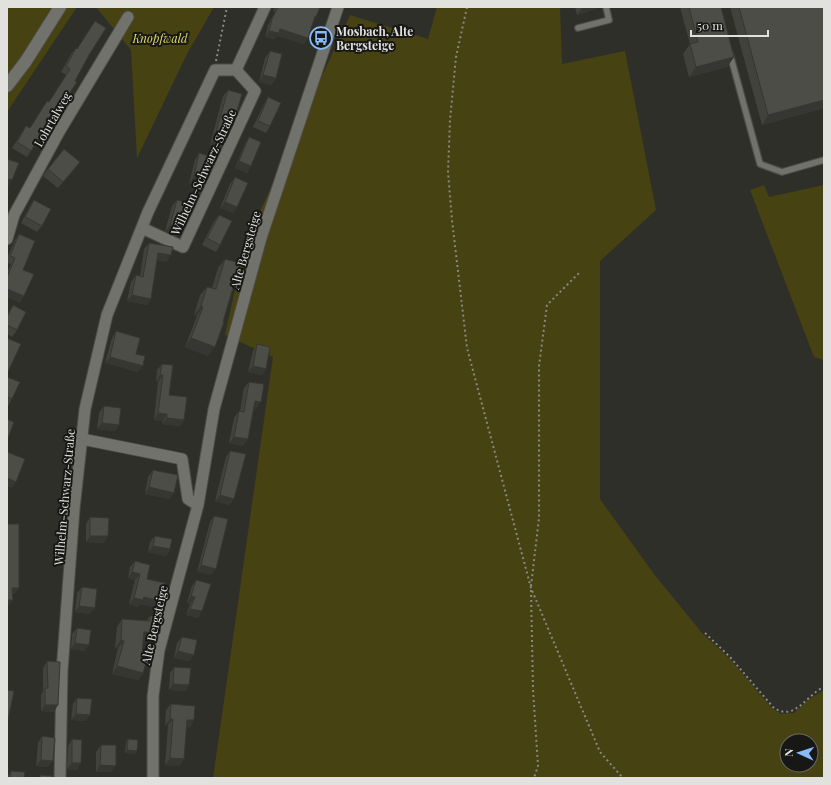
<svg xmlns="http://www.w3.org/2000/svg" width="831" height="785" font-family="'Playfair Display',serif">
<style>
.green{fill:#464212;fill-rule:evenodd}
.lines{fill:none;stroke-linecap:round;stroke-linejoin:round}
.lane-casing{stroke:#4c4c47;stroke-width:8}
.street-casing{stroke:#4c4c47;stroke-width:13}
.secondary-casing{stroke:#4c4c47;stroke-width:14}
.path{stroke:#888884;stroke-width:2;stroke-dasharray:2 3;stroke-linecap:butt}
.lane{stroke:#72726c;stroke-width:5.5}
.street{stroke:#72726c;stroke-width:11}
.secondary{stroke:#72726c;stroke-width:12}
.wall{fill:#42423d}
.shaded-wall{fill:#363632}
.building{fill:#4d4d47;stroke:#363632}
.labels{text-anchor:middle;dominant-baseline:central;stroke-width:4;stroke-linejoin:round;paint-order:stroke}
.poi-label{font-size:12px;font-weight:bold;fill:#e1e1dd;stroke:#171715;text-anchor:start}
.park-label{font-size:12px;font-style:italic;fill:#e1d969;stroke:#171715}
.street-label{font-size:12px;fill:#e1e1dd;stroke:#171715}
</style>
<rect width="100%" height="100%" fill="#2f2f2a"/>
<path class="green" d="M7,7H77L7,112Z
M96,7H214L187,54L137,158L131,50Z
M437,7H560L562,64L625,51L656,210L600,261V499L654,574L702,633L730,659L772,708L781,714L794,713L808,700L824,690V778H213L273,357L225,335L245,244L350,15L428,39ZM787,741H811V765H787Z
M764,185L769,197L824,185V360L814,357L750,190Z"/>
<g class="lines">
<g class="lane-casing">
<path id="lane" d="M578,28L609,20L606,7
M730,54L760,164L782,172L824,160"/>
</g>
<g class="street-casing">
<path id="street" d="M236,70L265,7
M7,239L14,215L59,132L128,17
M82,439L182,459L188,499L198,505
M60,778L62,671L74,509L85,409L107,315L148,212L215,70H236L255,91L183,247L142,228
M153,778V696L159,650L198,505L214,409L261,238L338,7"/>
</g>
<g class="secondary-casing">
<path id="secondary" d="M7,86L26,61L60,7"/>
</g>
<path class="path" d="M467,7L456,57L450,120L448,172L452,220L467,348L531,588L600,752L623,778
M216,61L227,7
M531,586L539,518V366L547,305L579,273
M531,590L533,689L538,766L534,778
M705,633L730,657L773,707C794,723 806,695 824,687"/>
<use href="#lane" class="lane"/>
<use href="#street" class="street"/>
<use href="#secondary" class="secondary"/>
</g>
<path class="wall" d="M275,7H320L304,44L277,36L274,39L265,37L268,25L275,12L273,11Z
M575,7H599L598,8L577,15Z
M680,7H721L734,57L727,67L689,77L683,54L690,44Z
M730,7H824V108L762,125Z
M95,21L89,55L47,127L43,134L42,133L27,157L12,148L26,126L30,128L49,102L66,75L61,72L71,54L76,48L77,49Z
M270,51L276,78L271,85L259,82L265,58Z
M228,90L221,148L210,145L223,96Z
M268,97L270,126L266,133L253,127L264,104Z
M249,137L251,166L247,173L235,168L245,144Z
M199,153L207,180L203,186L189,183L195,160Z
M80,162L75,169L58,188L43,176L48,169Z
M235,177L237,207L233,213L220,208L230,184Z
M34,200L42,226L37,232L21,223L30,206Z
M177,200V235L165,231L172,206Z
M219,215L220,245L216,252L202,245L214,221Z
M19,234L23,270L24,296L20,303L7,297V273L11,264L7,263V258L15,240Z
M149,243L167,262L157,260L147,305L127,301L131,282L136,275L140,276L144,249Z
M225,259L208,356L185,347L197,316L194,315L200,295L207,287L212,288L218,268Z
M13,305L17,330L12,337L7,334V315Z
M116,331L136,354L138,372L105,363L112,338Z
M257,344L266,369L262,375L248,372L253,351Z
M162,364L169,395L184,420L180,426L162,424L163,421L154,420L158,382H156L157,370Z
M7,377L12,399L8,406H7Z
M249,382L256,409L254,408L243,446L229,443L234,418L239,411H240L244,388Z
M104,406L119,425L115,431L97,429L99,413Z
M230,451V505L215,501L226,457Z
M153,470L174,493L169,499L145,494L148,477Z
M214,516L211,575L197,572L210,522Z
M90,517L104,543L86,542V524Z
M155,536L170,549L166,556L148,552L150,542Z
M135,561L147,579L160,601L156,608L140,604L138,607L129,604L135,580L128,578L130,567Z
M196,580L198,618L186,615L190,604L187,603L192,586Z
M82,587L90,614L75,612L77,593Z
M150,616L154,641L143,640L142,654L143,673L138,680L112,674L118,648H115L117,627L122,619L146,621Z
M77,628L85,651L71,649L72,634Z
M182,637L194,655L189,661L174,658L177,643Z
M47,661L54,712L41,711V695L43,691V668Z
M174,667L189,685L185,691L169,690L170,673Z
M77,698L86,721L71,720L73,704Z
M171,704L194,720L190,727H186L184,759L179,766L165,765L168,725H165L166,710Z
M42,736L48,767L36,766L38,743Z
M72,739L81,763L77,770L67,769L68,746Z
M128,739L137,751L135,754L125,753L126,742Z
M101,745L111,772H96V752Z
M11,771L24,778H7V777Z"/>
<path class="shaded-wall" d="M583,7H599L598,8L577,15Z
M280,29L308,38L304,44L277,36L274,39L265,37L269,31Z
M734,57L727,67L689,77L696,67Z
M263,75L276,78L271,85L259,82Z
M824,100V108L762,125L768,115Z
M214,139L225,142L221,148L210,145Z
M239,161L251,166L247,173L235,168Z
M80,162L75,169L58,188L63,182Z
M194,176L207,180L203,186L189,183Z
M9,179L12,180L8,187H7Z
M225,202L237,207L233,213L220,208Z
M170,225L182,228L177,235L165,231Z
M158,253L171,255L167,262L154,260Z
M7,289L24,296L20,303L7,297Z
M132,295L151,299L147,305L127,301Z
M201,306L203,307L197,316L194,315Z
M191,338L215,347L208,356L185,347Z
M110,357L143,366L138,372L105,363Z
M253,366L266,369L262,375L248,372Z
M160,375H163L158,382H156Z
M255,401L261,402L256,409L250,408Z
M158,413L167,414L163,421L154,420Z
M167,418L184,420L180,426L162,424Z
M102,423L119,425L115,431L97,429Z
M234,437L248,439L243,446L229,443Z
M7,478L16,482L12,488L7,486Z
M149,487L174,493L169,499L145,494Z
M220,495L234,499L230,505L215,501Z
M90,536H108L104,543L86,542Z
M153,546L170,549L166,556L148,552Z
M201,565L216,569L211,575L197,572Z
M132,572L140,574L135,580L128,578Z
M12,588H19L15,594H8Z
M191,596L195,597L190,604L187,603Z
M144,597L160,601L156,608L140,604L138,607L129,604L134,598Z
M7,600H13L8,606H7Z
M79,606L95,608L90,614L75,612Z
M190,609L202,611L198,618L186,615Z
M144,632L160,633L154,641L138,640Z
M121,640L124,641L118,648H115Z
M75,643L89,645L85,651L71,649Z
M178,651L194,655L189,661L174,658Z
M117,666L143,673L138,680L112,674Z
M173,684L189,685L185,691L169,690Z
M45,705H58L54,712L41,711Z
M76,714L90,715L86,721L71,720Z
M170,719H173L168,725H165Z
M187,720H194L190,727L182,726Z
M127,750L137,751L135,754L125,753Z
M170,758L184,759L179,766L165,765Z
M41,760L53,761L48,767L36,766Z
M72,763H81L77,770L67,769Z
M100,765L116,766L111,772H96Z"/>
<path class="building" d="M278,7H320L316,17L315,16L308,38L280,29L279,33L269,31L272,19Z
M689,7H721L734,57L696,67L690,44L698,42Z
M739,7H824V100L768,115Z
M95,21L106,28L89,55L75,81L77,82L47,127L46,126L31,151L17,142L26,126L30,128L47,101L49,102L70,69L66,66L76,48L77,49Z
M270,51L282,54L276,78L263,75Z
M228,90L242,94L233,125L225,142L214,139Z
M268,97L281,103L270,126L258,121Z
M249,137L261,142L251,166L239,161Z
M64,149L80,162L63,182L48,169Z
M199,153L213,157L207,180L194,176Z
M7,159L19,163L12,180L9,179L7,186Z
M235,177L248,183L237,207L225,202Z
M34,200L51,209L42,226L25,217Z
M177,200L189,203L182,228L170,225Z
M219,215L232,221L220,245L207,238Z
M19,234L35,241L23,270L34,274L24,296L7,289V277L15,258L10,256Z
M149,243L173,247L171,255L158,253L151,299L132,295L136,275L143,277Z
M225,259L240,263L223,322H224L215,347L191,338L203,307L201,306L207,287L216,289Z
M13,305L26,312L17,330L7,325V317Z
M116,331L140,338L136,354L145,356L143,366L110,357Z
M7,338L21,344L7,374Z
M257,344L270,347L266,369L253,366Z
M162,364L173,365L169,395L187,397L184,420L167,418V414L158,413L163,375H160Z
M7,377L20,382L12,399L7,397Z
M249,382L264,384L261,402L255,401L248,439L234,437L239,411L244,412Z
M104,406L121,408L119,425L102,423Z
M7,419L14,422L7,441Z
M230,451L246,454L234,499L220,495Z
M7,452L25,459L16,482L7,478Z
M153,470L178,475L174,493L149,487Z
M214,516L228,519L216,569L201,565Z
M90,517L109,518L108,536H90Z
M7,524H19V588H12L13,600H7Z
M155,536L172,539L170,549L153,546Z
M135,561L150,565L147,579L165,583L160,601L144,597L143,600L134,598L140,574L132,572Z
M196,580L211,584L202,611L190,609L195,597L191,596Z
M82,587L97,589L95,608L79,606Z
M150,616H161L160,633L144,632L142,654L148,656L143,673L117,666L124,641L121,640L122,619L150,621Z
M77,628L91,630L89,645L75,643Z
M182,637L197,640L194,655L178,651Z
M47,661L60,662L58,705H45V688H48Z
M174,667L191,668L189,685L173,684Z
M7,690L14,691L7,725Z
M77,698L92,699L90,715L76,714Z
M171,704L195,706L194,720H187L184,759L170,758L173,719H170Z
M42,736L55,738L53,761L41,760Z
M72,739L82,740L81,763H72Z
M128,739L138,740L137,751L127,750Z
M101,745H116V766L100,765Z
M11,771L25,772L24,778H10Z
M40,775L53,776L52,778H40Z"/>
<defs>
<g id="bus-ring" transform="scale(1.15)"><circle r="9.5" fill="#171715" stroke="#88bafc" stroke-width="1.5"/><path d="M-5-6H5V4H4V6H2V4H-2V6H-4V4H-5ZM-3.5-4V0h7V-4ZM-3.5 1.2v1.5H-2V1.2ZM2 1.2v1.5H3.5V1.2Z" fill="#88bafc"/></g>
</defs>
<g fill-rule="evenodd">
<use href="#bus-ring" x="321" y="38"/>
</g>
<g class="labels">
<g class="poi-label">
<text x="336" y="31">Mosbach, Alte<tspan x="336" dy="14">Bergsteige</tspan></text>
</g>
<g class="park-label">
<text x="160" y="38">Knopfwald</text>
</g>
<g class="street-label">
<text transform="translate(52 119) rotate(-60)">Lohrtalweg</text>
<text transform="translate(203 172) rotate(-65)">Wilhelm-Schwarz-Straße</text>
<text transform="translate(245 250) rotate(-74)">Alte Bergsteige</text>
<text transform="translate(64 497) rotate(-85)">Wilhelm-Schwarz-Straße</text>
<text transform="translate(154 625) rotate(-77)">Alte Bergsteige</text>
</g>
</g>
<rect width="831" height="785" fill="none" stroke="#e1e1dd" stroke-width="16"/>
<g transform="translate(799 753) rotate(273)"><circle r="19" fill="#171715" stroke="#686865"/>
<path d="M0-3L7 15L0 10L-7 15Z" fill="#88bafc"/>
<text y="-6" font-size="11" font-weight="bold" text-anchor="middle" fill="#e1e1dd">N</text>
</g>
<path d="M691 30v6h77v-6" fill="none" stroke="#e1e1dd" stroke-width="2"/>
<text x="697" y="30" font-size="12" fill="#e1e1dd" stroke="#171715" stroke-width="3" paint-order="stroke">50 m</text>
</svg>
